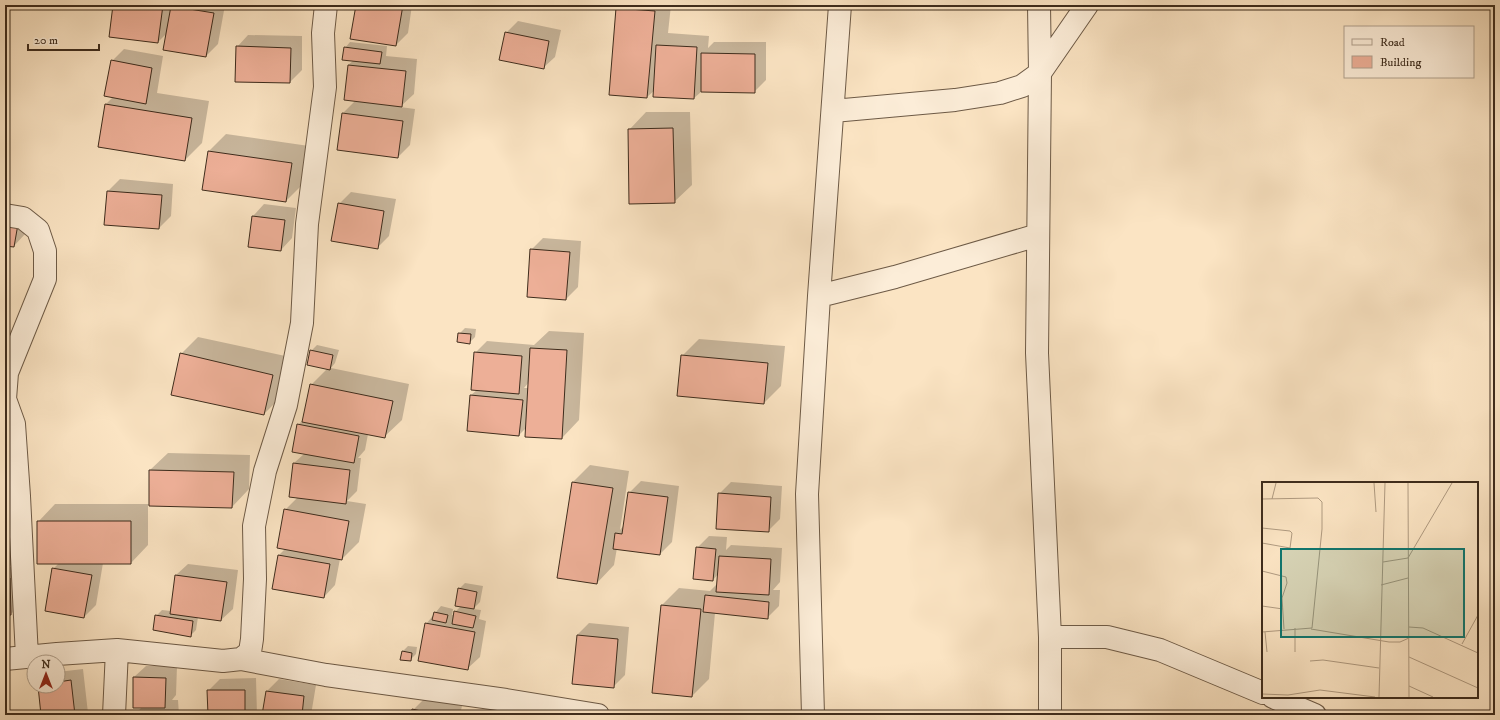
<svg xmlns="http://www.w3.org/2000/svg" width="1500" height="720" font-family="'IM FELL DW Pica',serif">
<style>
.shadow{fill:#0003;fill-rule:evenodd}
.building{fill:#edaf97;stroke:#3e2c1c}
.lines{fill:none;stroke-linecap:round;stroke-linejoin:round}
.street-casing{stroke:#6d5a46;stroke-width:24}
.street{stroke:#fcedd8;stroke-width:22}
.inset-road{fill:none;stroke:#af9a80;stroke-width:1}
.view{fill:#0f766e;fill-opacity:0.15;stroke:#0f766e;stroke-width:2}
.inset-edge{fill:none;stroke:#3e2c1c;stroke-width:2}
</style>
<rect width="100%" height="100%" fill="#fbe4c3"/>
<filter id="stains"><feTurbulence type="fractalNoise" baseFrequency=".005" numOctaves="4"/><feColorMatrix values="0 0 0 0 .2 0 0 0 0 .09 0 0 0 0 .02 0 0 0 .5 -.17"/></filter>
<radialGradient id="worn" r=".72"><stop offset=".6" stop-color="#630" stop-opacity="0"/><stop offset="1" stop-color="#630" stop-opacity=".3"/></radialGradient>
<path class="shadow" d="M114,5H225L218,44L206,56L167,33L158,42Z
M357,5H412L408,33L396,45Z
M620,5H671L668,33L709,36L708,48L714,42H766V80L754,92H701L694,98L655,90L647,97L617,8Z
M518,21L561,30L555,57L543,68L506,33Z
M248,35L302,36V70L290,82L237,47Z
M350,42L387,46L386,56L417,59L414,94L400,107L415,109L410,145L398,157L343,113L355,101L348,65L354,60L345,48Z
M124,49L163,56L157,93L209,101L202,143L185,160L106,104L113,97L112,61Z
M646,112H690L692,185L674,202L629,130Z
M226,134L309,146L303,184L286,201L209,151Z
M120,179L173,184L171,216L159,228L108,191Z
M351,192L396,199L389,236L377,248L339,204Z
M264,204L296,208L292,238L281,250L253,216Z
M29,212L25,234L14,246L5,245Z
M543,238L581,241L578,287L566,299L531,250Z
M465,328L476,329L475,337L469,343L459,334Z
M549,331L584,333L579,420L562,438L527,427L519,435L471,395L477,390L475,353L487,341L534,345ZM529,382V388H524Z
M198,337L290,357L281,397L264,414L181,354Z
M699,339L785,346L781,386L764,403L682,356Z
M317,345L339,350L335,363L331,368L409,384L402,420L384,437L368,434L365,450L358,458H361L357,491L347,501L366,504L359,542L342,559H340L335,585L324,597L279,555L286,548L285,510L298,497L294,463L304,454L298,425L304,419L311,385L327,369L311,351Z
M168,453L250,455L249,489L232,507L148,505V545L131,563H103L96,605L84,617L53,569L59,563L38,522L55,504H150V470Z
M590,465L629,471L620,530L624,525L629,493L641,481L679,486L672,542L660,554L617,548L614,565L597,583L573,482Z
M731,482L782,486L780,519L768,531L719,494Z
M709,536L727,537L726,550L731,545L782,548L780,582L773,590H780L779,606L767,618L715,613L709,679L692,696L654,692L662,605L679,588L710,591L718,583V574L713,580L697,548Z
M5,545H13V563L9,567H22L23,602L11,614H5Z
M188,564L238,570L233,609L221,620L198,617L196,630L190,636L156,616L162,610L171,611L176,575Z
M465,583L483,586L480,602L473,609L481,610L479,619L486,621L480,657L468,668L426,624L441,606L453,609L452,615H455V612L461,606L459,589Z
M589,623L629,627L625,675L613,687L577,635Z
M408,646L417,647L416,654L410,660L402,652Z
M146,666H177L176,695L172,700H178L179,715H136V713L142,707L134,677Z
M83,669L88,713L86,715H42L39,686H58V672Z
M256,678L257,715H209L208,691L220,679Z
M279,679L316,685L311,715H263L267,691Z
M425,698L462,706L460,715H412L413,710Z"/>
<path class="building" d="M113,5H163L158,43L109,37Z
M356,5H403L396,46L350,39Z
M171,6L214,13L206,57L163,50Z
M616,8L655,11L647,98L609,95Z
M505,32L549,41L544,69L499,60Z
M656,45L697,47L694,99L653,97Z
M236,46L291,48L290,83L235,82Z
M344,47L382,52L380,64L342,60Z
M701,53L755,54V93L701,92Z
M111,60L152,68L146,104L104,96Z
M348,65L406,71L402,107L344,100Z
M105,104L192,118L185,161L98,147Z
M342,113L403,121L398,158L337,150Z
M673,128L675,203L629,204L628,129Z
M208,151L292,163L286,202L202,190Z
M107,191L162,195L159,229L104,225Z
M338,203L384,211L378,249L331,241Z
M252,216L285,220L281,251L248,247Z
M5,222L18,224L14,247L5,246Z
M530,249L570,252L566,300L527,297Z
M458,333L471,334L470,344L457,342Z
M530,348L567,350L562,439L525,437Z
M310,350L333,355L330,370L307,365Z
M474,352L522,356L519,394L471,390Z
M180,353L273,375L264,415L171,395Z
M681,355L768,363L764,404L677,396Z
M310,384L393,401L385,438L302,422Z
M470,395L523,400L519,436L467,431Z
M297,424L359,436L354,463L292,452Z
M293,463L350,470L346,504L289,497Z
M149,470L234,472L232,508L149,506Z
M572,482L613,488L597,584L557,578Z
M628,492L668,497L660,555L613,549L615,533L622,534Z
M718,493L771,497L769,532L716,529Z
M284,509L349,521L342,560L277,548Z
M37,521H131V564H37Z
M696,547L716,549L713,581L693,579Z
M5,550H8L7,570H5Z
M278,555L330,564L324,598L272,589Z
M719,556L771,559L769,595L716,592Z
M52,568L92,575L84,618L45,611Z
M175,575L227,582L221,621L170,614Z
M5,578H10L11,615H5Z
M458,588L477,592L474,609L455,606Z
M705,595L769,602L768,619L703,612Z
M661,605L701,609L692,697L652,693Z
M454,611L476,616L473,628L452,624Z
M434,612L448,615L446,623L432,620Z
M155,615L193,621L191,637L153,630Z
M425,623L475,632L468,670L418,661Z
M577,635L618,639L614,688L572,684Z
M402,651L412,653L411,661L400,660Z
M133,677L166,678L165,708H133Z
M71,680L75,715H41L38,686H58V682Z
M207,690H245V715H208Z
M266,691L304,696L302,715H262Z
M412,709L439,715H411Z
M167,711V715H135V712Z"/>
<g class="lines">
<g class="street-casing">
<path id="street" d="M1039,5L1040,73L1037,353L1050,637V715
M833,111L955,100L1000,93L1022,86L1040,73L1087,5
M5,215L23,218L38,230L45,251V279L7,373L5,399L14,424L19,496L27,657
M819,296L895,277L1038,235
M1050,637H1107L1160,650L1263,693
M5,659L57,654L117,650L223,661L241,659L250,652L252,639L255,579L254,526L265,471L286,405L302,323L307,224L325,87L323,33L326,5
M241,659L326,675L506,700L598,715
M1273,697L1315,715
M114,715L117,650
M813,715L807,494L819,296L840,5"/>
</g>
<use href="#street" class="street"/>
</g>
<g transform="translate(1262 482)">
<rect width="216" height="216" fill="#fbe4c3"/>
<path class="inset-road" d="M112,1L114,30M146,1L147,215M0,17L56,16L60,20V47L50,146L0,150M10,17L14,1M0,46L28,49L30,51L28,66L0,61M121,80L146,76L190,1M0,89L24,95L25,101L20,116L22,147M119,103L146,96M0,124L21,127M147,145L161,146L216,171M49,147L127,160H138L147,156M3,150L5,170M200,162L216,133M33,170V146M147,175L216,206M48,179L61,178L117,186M147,204L171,215M0,212L26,213L58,208L113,215M117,215L123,1"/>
<path class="view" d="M19,67H202V155H19Z"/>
<rect width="216" height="216" class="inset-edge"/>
</g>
<rect width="1500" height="720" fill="none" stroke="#fbe4c3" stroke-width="20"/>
<rect x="6" y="6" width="1488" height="708" fill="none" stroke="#3e2c1c" stroke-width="2"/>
<rect x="10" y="10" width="1480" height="700" fill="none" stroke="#3e2c1c"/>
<rect x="1344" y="26" width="130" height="52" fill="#fcedd8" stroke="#b0a08d"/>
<rect x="1352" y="39" width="20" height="6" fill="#fcedd8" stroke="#b0a08d"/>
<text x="1380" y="46" font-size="12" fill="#3e2c1c">Road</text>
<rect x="1352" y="56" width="20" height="12" fill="#edaf97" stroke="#b0a08d"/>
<text x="1380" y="66" font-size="12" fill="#3e2c1c">Building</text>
<g transform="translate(46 674)"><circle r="19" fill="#fcedd8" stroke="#b0a08d"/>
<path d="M0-3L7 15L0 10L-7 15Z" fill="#8f2418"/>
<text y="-6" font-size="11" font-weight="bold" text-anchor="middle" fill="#3e2c1c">N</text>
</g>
<path d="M28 44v6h71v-6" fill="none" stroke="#3e2c1c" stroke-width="2"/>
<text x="34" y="44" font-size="12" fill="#3e2c1c" stroke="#fcedd8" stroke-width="3" paint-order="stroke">20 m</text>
<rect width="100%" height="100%" filter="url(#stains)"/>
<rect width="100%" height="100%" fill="url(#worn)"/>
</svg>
